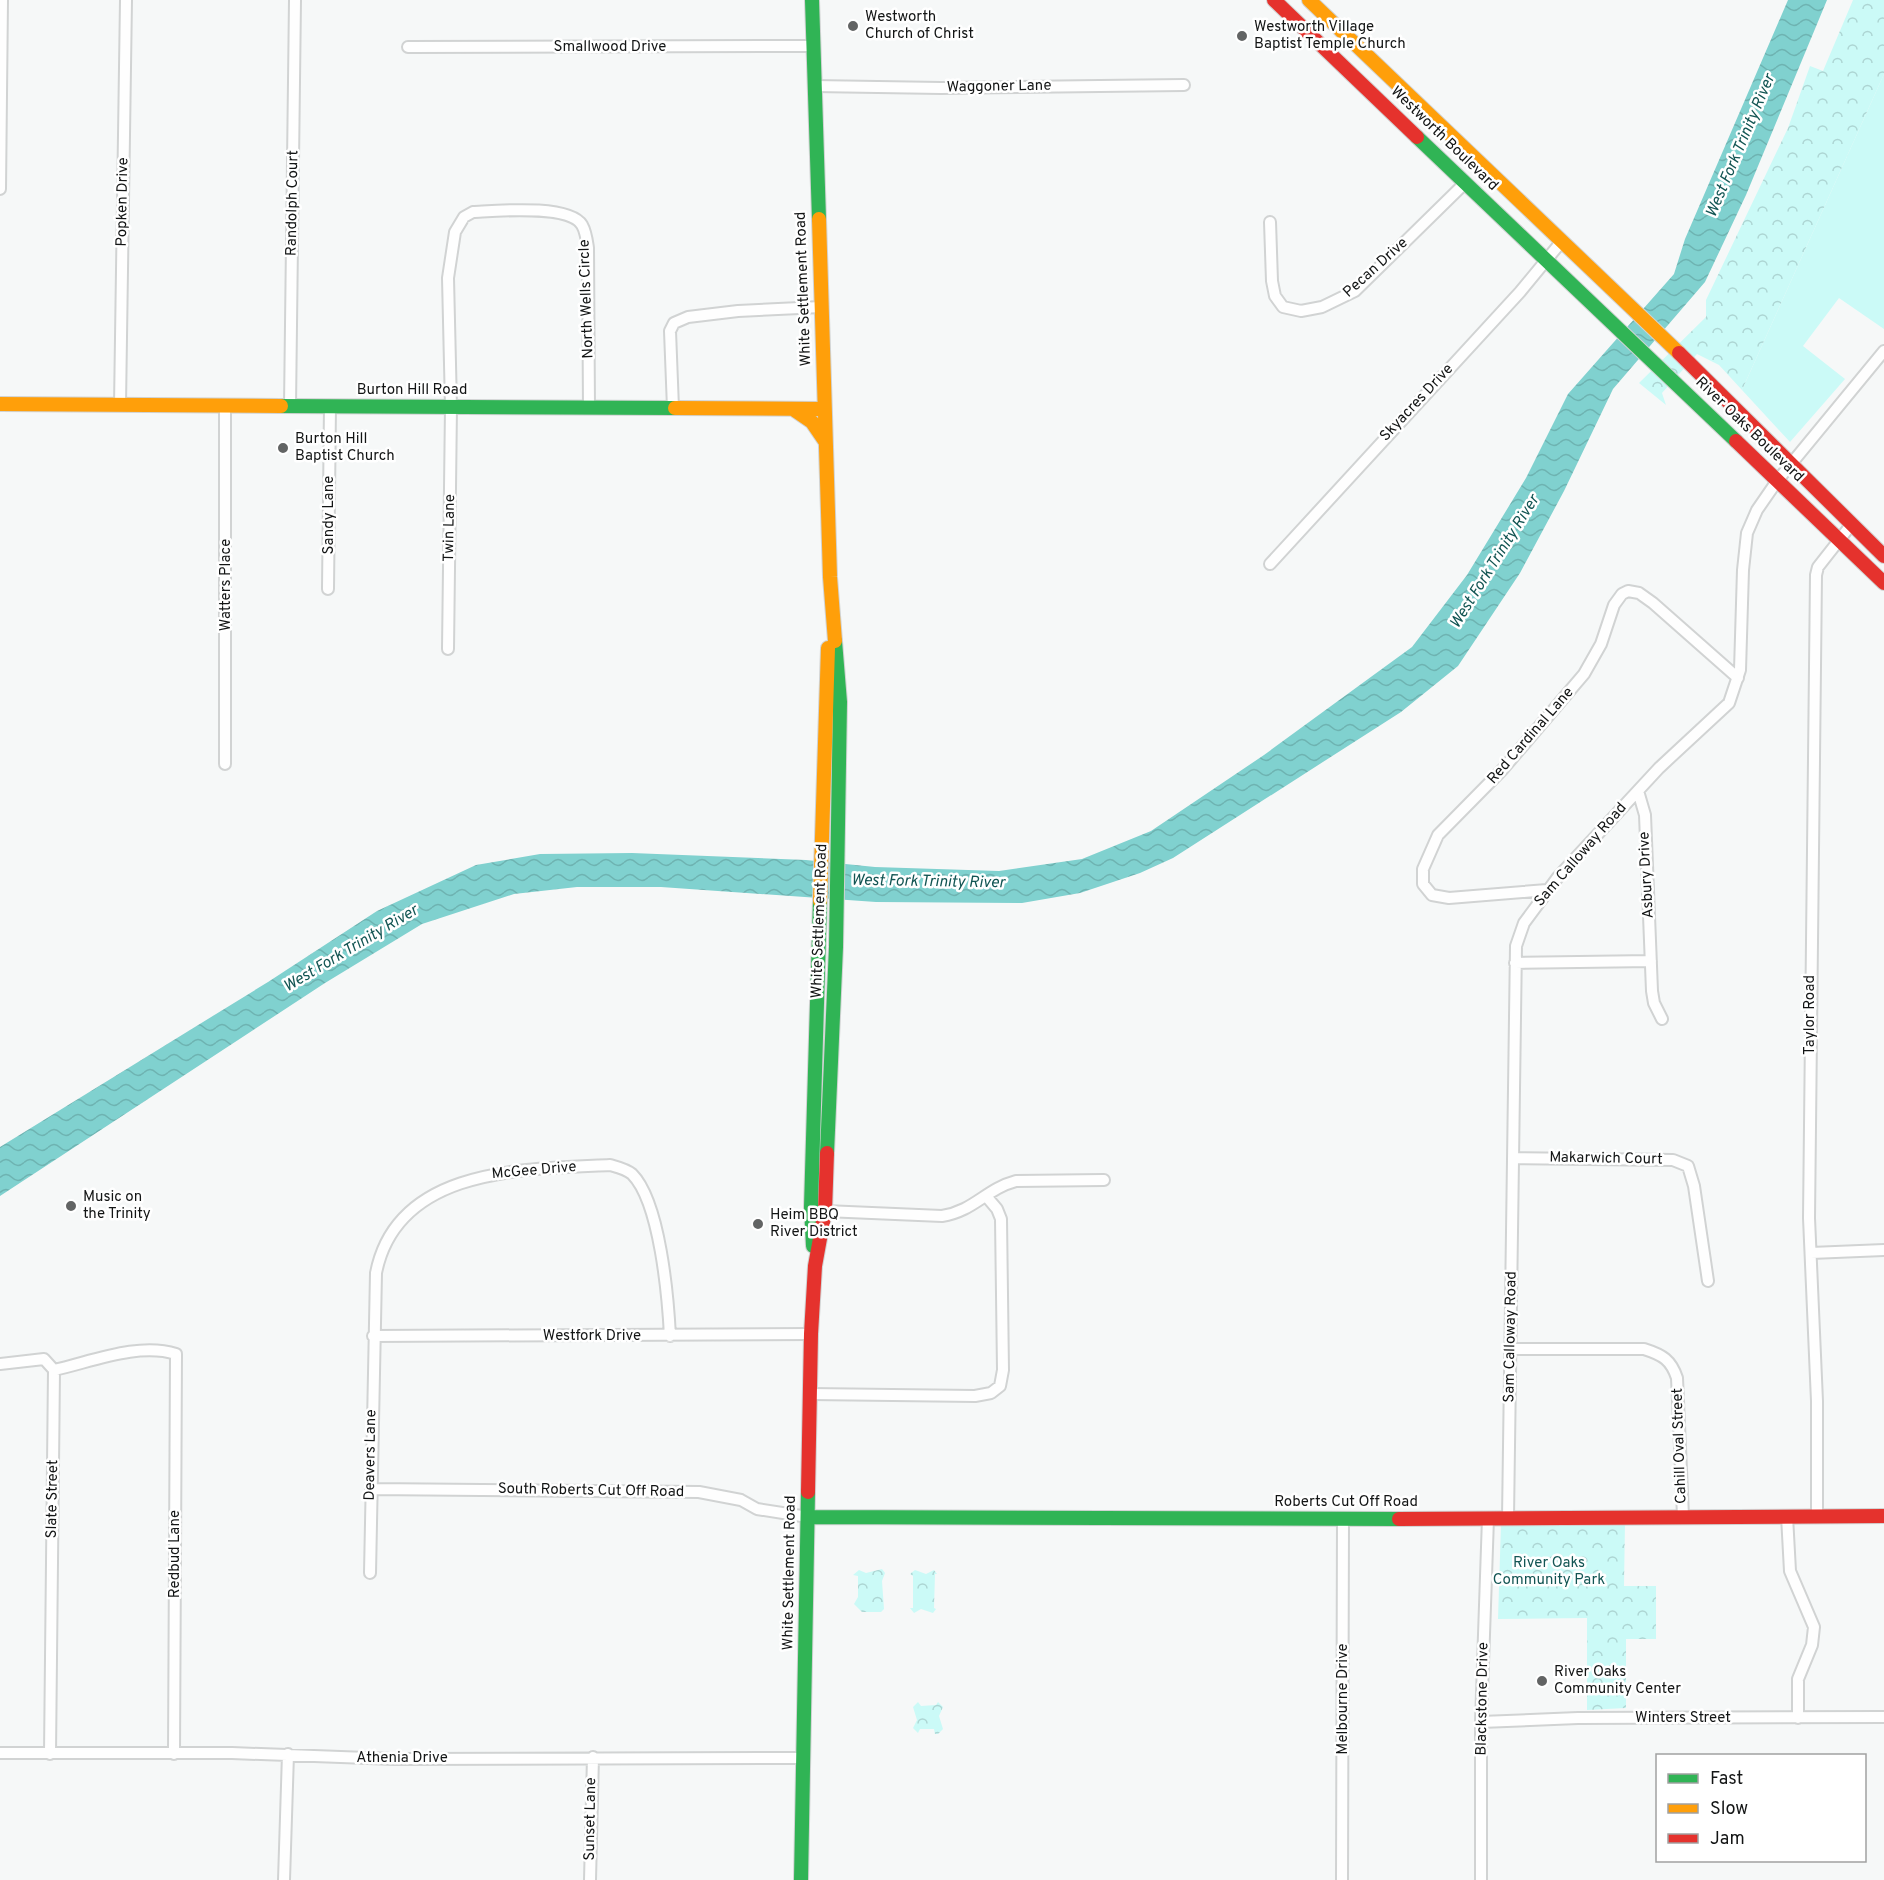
<svg xmlns="http://www.w3.org/2000/svg" width="1884" height="1880" font-family="Overpass,sans-serif">
<style>
.green{fill:#cbfaf7}
.park{fill:url(#park-crowns)}
.water{fill:url(#water-waves)}
.lines{fill:none;stroke-linecap:round;stroke-linejoin:round}
.street-casing{stroke:#d1d3d3;stroke-width:14}
.fast-casing{stroke:#d1d3d3;stroke-width:16}
.slow-casing{stroke:#d1d3d3;stroke-width:16}
.jam-casing{stroke:#d1d3d3;stroke-width:16}
.street{stroke:#fefefe;stroke-width:10}
.fast{stroke:#30b455;stroke-width:14}
.slow{stroke:#ff9f0a;stroke-width:14}
.jam{stroke:#e5322d;stroke-width:14}
.poi-dot{fill:#626464;stroke:#fff;stroke-width:2}
.labels{text-anchor:middle;dominant-baseline:central;stroke-width:5;stroke-linejoin:round;paint-order:stroke}
.poi-label{font-size:15px;fill:#131515;stroke:#fff;text-anchor:start}
.street-label{font-size:15px;fill:#131515;stroke:#fff}
.park-label{font-size:15px;fill:#135554;stroke:#fff}
.water-label{font-size:16px;font-style:italic;fill:#125553;stroke:#fff}
</style>
<defs>
<pattern id="park-crowns" width="20" height="18" patternUnits="userSpaceOnUse" patternTransform="scale(1.5)"><rect width="20" height="18" fill="#cbfaf7"/><path d="M2 6a3 3 0 1 1 6 0M12 15a3 3 0 1 1 6 0" fill="none" stroke="#add5d3"/></pattern>
<pattern id="water-waves" width="16" height="10" patternUnits="userSpaceOnUse" patternTransform="scale(1.5)"><rect width="16" height="10" fill="#80d1cf"/><path d="M0 5q4-4 8 0t8 0" fill="none" stroke="#6eb3b1"/></pattern>
</defs>
<rect width="100%" height="100%" fill="#f6f8f8"/>
<path class="green" d="M1884,74V329L1839,298L1803,346L1845,379L1790,442L1742,390Z"/>
<path class="park" d="M1853,0H1884V74L1742,390L1719,365L1697,354L1662,393L1666,405L1639,383L1706,317V300L1788,128L1810,66L1823,71Z
M1625,1523L1624,1586H1656V1639H1626V1708L1587,1710V1618L1498,1619L1501,1524Z
M882,1569L885,1573L882,1581L884,1609L881,1612H862L854,1604L858,1597V1576L853,1575L859,1570L866,1573Z
M915,1570L926,1574L934,1570L937,1574H935L934,1608L936,1609L933,1613L921,1609L914,1613L910,1608H913V1576L910,1574Z
M918,1702L921,1706L936,1705L938,1702L943,1707L939,1716L943,1729L938,1734H935L934,1729H920L918,1733L913,1728L917,1720L913,1707Z"/>
<path class="water" d="M1788,0H1827L1746,195L1705,282L1613,389L1564,491L1520,573L1458,666L1401,712L1173,858L1140,873L1080,893L1022,903L876,902L661,887H577L514,894L422,924L325,983L0,1196V1147L268,982L377,911L476,865L540,854L632,853L806,860L875,867L999,871L1082,859L1151,831L1264,755L1412,647L1467,575L1526,478L1568,394L1674,274L1685,239Z"/>
<g class="lines">
<g class="street-casing">
<path id="street" d="M408,47L812,46
M814,86L941,88L1184,85
M0,189L2,0
M1270,222L1272,281L1275,296L1283,307L1301,311L1322,307L1355,291L1465,183
M120,405L126,0
M225,405V764
M290,406L295,0
M673,408L670,331L674,323L688,317L738,311L821,307
M1270,564L1520,292L1562,241
M328,589L330,406
M448,649L451,407L448,278L455,232L464,217L473,212C496,211 569,204 582,225C586,232 587,241 588,248L589,408
M1638,791L1645,815L1652,991L1654,1003L1662,1019
M1547,890L1449,898L1432,895L1423,884V869L1438,835L1503,769L1584,674L1601,644L1614,605L1622,594L1628,591L1639,593L1653,603L1738,678
M1515,963L1651,961
M1513,1158L1673,1160L1688,1166L1694,1186L1708,1281
M825,1211L942,1216C974,1211 986,1189 1016,1181L1104,1180
M1811,1253L1884,1250
M373,1336L811,1334
M1510,1349H1644C1663,1355 1671,1360 1677,1378L1683,1516
M0,1364L44,1359L54,1370
M810,1394L975,1396L991,1393L1000,1386L1003,1370L1001,1219L997,1209L986,1196
M371,1489L699,1492L741,1500L757,1509L808,1517
M1787,1516L1790,1571L1814,1627L1812,1645L1798,1679V1718
M1817,1516V1401L1809,1218L1816,575L1818,567L1851,525
M1508,1518L1516,946L1524,923L1558,877L1659,768L1729,703L1740,670L1743,570L1747,533L1757,510L1777,481L1884,351
M370,1573L376,1273C397,1167 525,1169 610,1165C617,1167 626,1169 632,1174C660,1202 668,1297 670,1336
M1481,1722L1578,1718L1884,1717
M0,1753H232L394,1759L804,1758
M50,1754L54,1370C91,1362 138,1342 176,1354L174,1754
M284,1880L288,1754
M590,1880L593,1757
M1342,1880L1343,1519
M1481,1880V1722L1488,1518"/>
</g>
<g class="fast-casing">
<path id="fast" d="M812,0L819,219
M1417,137L1736,441
M281,406L675,408
M827,1153L836,947L840,702L835,641
M813,1246L811,1207L820,901
M808,1517L1399,1519
M801,1880L808,1492"/>
</g>
<g class="slow-casing">
<path id="slow" d="M1309,0L1679,353
M819,219L830,577L835,641
M0,404L281,406
M675,408L824,409
M793,409L812,422L825,441
M820,901L828,648"/>
</g>
<g class="jam-casing">
<path id="jam" d="M1274,0L1417,137
M1679,353L1884,556
M1736,441L1884,583
M808,1492L811,1334L815,1266L825,1211L827,1153
M1399,1519L1884,1516"/>
</g>
<use href="#street" class="street"/>
<use href="#fast" class="fast"/>
<use href="#slow" class="slow"/>
<use href="#jam" class="jam"/>
</g>
<g class="poi-dot">
<circle cx="853" cy="26" r="6"/>
<circle cx="1242" cy="36" r="6"/>
<circle cx="283" cy="448" r="6"/>
<circle cx="71" cy="1206" r="6"/>
<circle cx="758" cy="1224" r="6"/>
<circle cx="1542" cy="1681" r="6"/>
</g>
<g class="labels">
<g class="poi-label">
<text x="865" y="17">Westworth<tspan x="865" dy="17">Church of Christ</tspan></text>
<text x="1254" y="27">Westworth Village<tspan x="1254" dy="17">Baptist Temple Church</tspan></text>
<text x="295" y="439">Burton Hill<tspan x="295" dy="17">Baptist Church</tspan></text>
<text x="83" y="1197">Music on<tspan x="83" dy="17">the Trinity</tspan></text>
<text x="770" y="1215">Heim BBQ<tspan x="770" dy="17">River District</tspan></text>
<text x="1554" y="1672">River Oaks<tspan x="1554" dy="17">Community Center</tspan></text>
</g>
<g class="street-label">
<text x="610" y="47">Smallwood Drive</text>
<text transform="translate(999 87) rotate(-1)">Waggoner Lane</text>
<text transform="translate(1444 139) rotate(44)">Westworth Boulevard</text>
<text transform="translate(123 202) rotate(-89)">Popken Drive</text>
<text transform="translate(293 203) rotate(-89)">Randolph Court</text>
<text transform="translate(1376 268) rotate(-42)">Pecan Drive</text>
<text transform="translate(804 289) rotate(-92)">White Settlement Road</text>
<text transform="translate(587 299) rotate(-92)">North Wells Circle</text>
<text x="412" y="390">Burton Hill Road</text>
<text transform="translate(1417 403) rotate(-47)">Skyacres Drive</text>
<text transform="translate(1749 430) rotate(44)">River Oaks Boulevard</text>
<text transform="translate(329 515) rotate(-90)">Sandy Lane</text>
<text transform="translate(450 528) rotate(-89)">Twin Lane</text>
<text transform="translate(226 585) rotate(-90)">Watters Place</text>
<text transform="translate(1531 736) rotate(-49)">Red Cardinal Lane</text>
<text transform="translate(1581 855) rotate(-49)">Sam Calloway Road</text>
<text transform="translate(1647 875) rotate(-93)">Asbury Drive</text>
<text transform="translate(820 921) rotate(-88)">White Settlement Road</text>
<text transform="translate(1810 1015) rotate(-90)">Taylor Road</text>
<text transform="translate(1606 1159) rotate(1)">Makarwich Court</text>
<text transform="translate(534 1171) rotate(-5)">McGee Drive</text>
<text x="592" y="1336">Westfork Drive</text>
<text transform="translate(1511 1337) rotate(-89)">Sam Calloway Road</text>
<text transform="translate(1680 1446) rotate(-92)">Cahill Oval Street</text>
<text transform="translate(371 1455) rotate(-89)">Deavers Lane</text>
<text transform="translate(591 1491) rotate(1)">South Roberts Cut Off Road</text>
<text transform="translate(53 1499) rotate(-89)">Slate Street</text>
<text x="1346" y="1502">Roberts Cut Off Road</text>
<text transform="translate(175 1554) rotate(-90)">Redbud Lane</text>
<text transform="translate(790 1573) rotate(-89)">White Settlement Road</text>
<text transform="translate(1343 1699) rotate(-90)">Melbourne Drive</text>
<text transform="translate(1483 1699) rotate(-89)">Blackstone Drive</text>
<text x="1683" y="1718">Winters Street</text>
<text x="402" y="1758">Athenia Drive</text>
<text transform="translate(591 1819) rotate(-89)">Sunset Lane</text>
</g>
<g class="park-label">
<text x="1549" y="1563">River Oaks<tspan x="1549" dy="17">Community Park</tspan></text>
</g>
<g class="water-label">
<text transform="translate(1741 146) rotate(-67)">West Fork Trinity River</text>
<text transform="translate(1495 562) rotate(-58)">West Fork Trinity River</text>
<text transform="translate(928 882) rotate(1)">West Fork Trinity River</text>
<text transform="translate(351 949) rotate(-31)">West Fork Trinity River</text>
</g>
</g>
<rect x="1656" y="1754" width="210" height="108" fill="#ffffff" stroke="#a1a1a1" stroke-width="1.5"/>
<rect x="1668" y="1774" width="30" height="9" fill="#30b455" stroke="#a1a1a1" stroke-width="1.5"/>
<text x="1710" y="1784" font-size="18" fill="#131515">Fast</text>
<rect x="1668" y="1804" width="30" height="9" fill="#ff9f0a" stroke="#a1a1a1" stroke-width="1.5"/>
<text x="1710" y="1814" font-size="18" fill="#131515">Slow</text>
<rect x="1668" y="1834" width="30" height="9" fill="#e5322d" stroke="#a1a1a1" stroke-width="1.5"/>
<text x="1710" y="1844" font-size="18" fill="#131515">Jam</text>
</svg>
